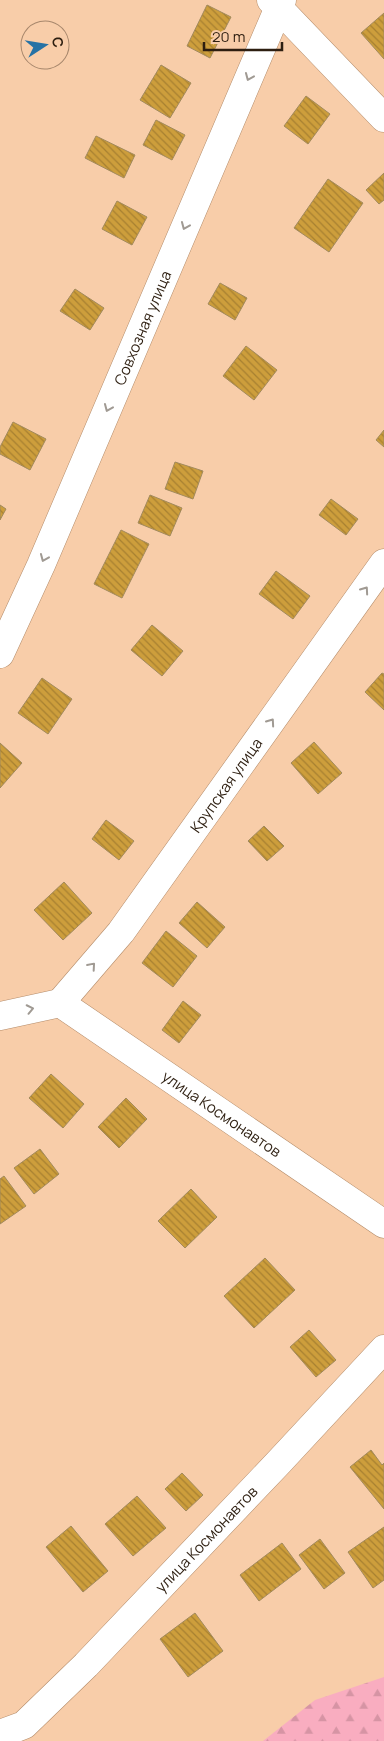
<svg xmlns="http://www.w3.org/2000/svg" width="384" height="1741" font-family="Manrope,sans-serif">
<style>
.forest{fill:url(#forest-firs)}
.building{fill:url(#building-back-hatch);stroke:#a28a5d}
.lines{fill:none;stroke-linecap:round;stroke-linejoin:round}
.minor-casing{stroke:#b48c6a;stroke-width:29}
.minor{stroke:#fff;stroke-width:28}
.oneway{stroke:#a09a93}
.labels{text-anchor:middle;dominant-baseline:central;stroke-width:5;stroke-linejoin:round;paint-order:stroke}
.street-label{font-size:15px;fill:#2d1e10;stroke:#f8cda9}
</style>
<defs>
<pattern id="forest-firs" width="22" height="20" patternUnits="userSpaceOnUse" patternTransform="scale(1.25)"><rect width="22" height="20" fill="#f9adc0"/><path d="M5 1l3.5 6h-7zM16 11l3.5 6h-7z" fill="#d694a4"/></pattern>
<pattern id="building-back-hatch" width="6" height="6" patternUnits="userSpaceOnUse" patternTransform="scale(1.25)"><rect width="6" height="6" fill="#cd9e3c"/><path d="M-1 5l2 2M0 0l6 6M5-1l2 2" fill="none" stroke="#a78031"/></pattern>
</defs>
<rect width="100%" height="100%" fill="#f8cda9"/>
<path class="forest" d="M384,1677V1741H263L315,1700Z"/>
<path class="building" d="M207,5L231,17L210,58L187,46Z
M384,13V59L361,33Z
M161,65L191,83L170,118L140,100Z
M306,96L330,114L308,144L284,126Z
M156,120L185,135L172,160L143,145Z
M96,136L135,155L124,178L85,158Z
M384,173V200L379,204L366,190Z
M328,179L363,203L329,252L294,228Z
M117,201L147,217L132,245L102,229Z
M220,283L247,298L235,320L208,304Z
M75,289L104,308L90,330L60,311Z
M246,346L277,370L254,400L223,376Z
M13,422L46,439L30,470L0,454V447Z
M384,430V447L376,440Z
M175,462L203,471L193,499L165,489Z
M150,495L182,508L170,536L138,523Z
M331,499L358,519L346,535L319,515Z
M0,505L6,509L0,520Z
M121,530L149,544L122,598L94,584Z
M276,571L310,596L293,619L259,594Z
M152,625L183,651L162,676L131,650Z
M382,673L384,674V710L365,692Z
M42,678L72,699L48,734L18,713Z
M314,742L342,773L318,794L291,763Z
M0,743L22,763L0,788Z
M106,820L134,841L119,860L92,839Z
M264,826L284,846L267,861L248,841Z
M64,882L92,913L63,940L34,910Z
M197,902L225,927L207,948L179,923Z
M166,931L197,956L173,987L142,963Z
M183,1001L201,1015L179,1043L162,1030Z
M51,1074L84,1104L63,1128L29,1098Z
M126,1098L147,1119L119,1148L98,1127Z
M40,1149L59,1174L34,1194L14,1168Z
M4,1176L26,1206L0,1224V1179Z
M191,1189L217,1217L185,1248L158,1221Z
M265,1258L295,1290L254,1328L224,1296Z
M309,1330L336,1360L316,1377L290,1347Z
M371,1450L382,1465L384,1463V1509L350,1467Z
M182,1473L203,1495L186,1511L165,1489Z
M137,1496L166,1528L133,1556L105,1524Z
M71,1526L108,1571L83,1592L46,1547Z
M384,1527V1580L373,1588L348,1552Z
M320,1539L345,1573L324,1589L299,1555Z
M282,1543L301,1569L259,1601L240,1575Z
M195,1613L223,1651L188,1677L160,1639Z"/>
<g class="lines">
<g class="minor-casing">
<g id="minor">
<path d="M271,0L384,118"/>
<path id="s1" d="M0,654L41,565L282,0"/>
<path id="s2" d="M60,1003L121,932L384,563"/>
<path id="s3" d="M60,1003L384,1224"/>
<path d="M0,1016L60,1003"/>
<path id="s4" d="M0,1734L24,1725L86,1665L279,1462L384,1349"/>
</g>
</g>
<use href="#minor" class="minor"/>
</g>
<defs><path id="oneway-chevron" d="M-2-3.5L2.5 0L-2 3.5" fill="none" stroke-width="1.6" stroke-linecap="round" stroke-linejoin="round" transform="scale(1.25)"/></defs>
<g class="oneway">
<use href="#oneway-chevron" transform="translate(249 77) rotate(113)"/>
<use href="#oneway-chevron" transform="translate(185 226) rotate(113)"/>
<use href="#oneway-chevron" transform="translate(108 408) rotate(113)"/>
<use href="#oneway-chevron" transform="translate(44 558) rotate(113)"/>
<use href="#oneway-chevron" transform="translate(365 590) rotate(-55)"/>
<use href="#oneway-chevron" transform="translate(271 722) rotate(-55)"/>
<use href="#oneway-chevron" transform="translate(92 966) rotate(-49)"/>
<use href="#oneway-chevron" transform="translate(30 1009) rotate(-12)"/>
</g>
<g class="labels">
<g class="street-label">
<text stroke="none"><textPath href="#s1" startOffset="356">Совхозная улица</textPath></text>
<text stroke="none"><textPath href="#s2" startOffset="274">Крупская улица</textPath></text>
<text stroke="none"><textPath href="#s3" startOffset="196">улица Космонавтов</textPath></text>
<text stroke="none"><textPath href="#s4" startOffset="286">улица Космонавтов</textPath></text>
</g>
</g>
<g transform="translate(45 45) rotate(78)"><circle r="24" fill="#f8cda9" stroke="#a7876c"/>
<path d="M0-4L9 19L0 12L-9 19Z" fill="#2672a5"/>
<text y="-8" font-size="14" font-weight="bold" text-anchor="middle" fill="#2d1e10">С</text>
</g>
<path d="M204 42v8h78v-8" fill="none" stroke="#2d1e10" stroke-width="2.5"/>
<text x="212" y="42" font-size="15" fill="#2d1e10" stroke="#f8cda9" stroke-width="4" paint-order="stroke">20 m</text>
</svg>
